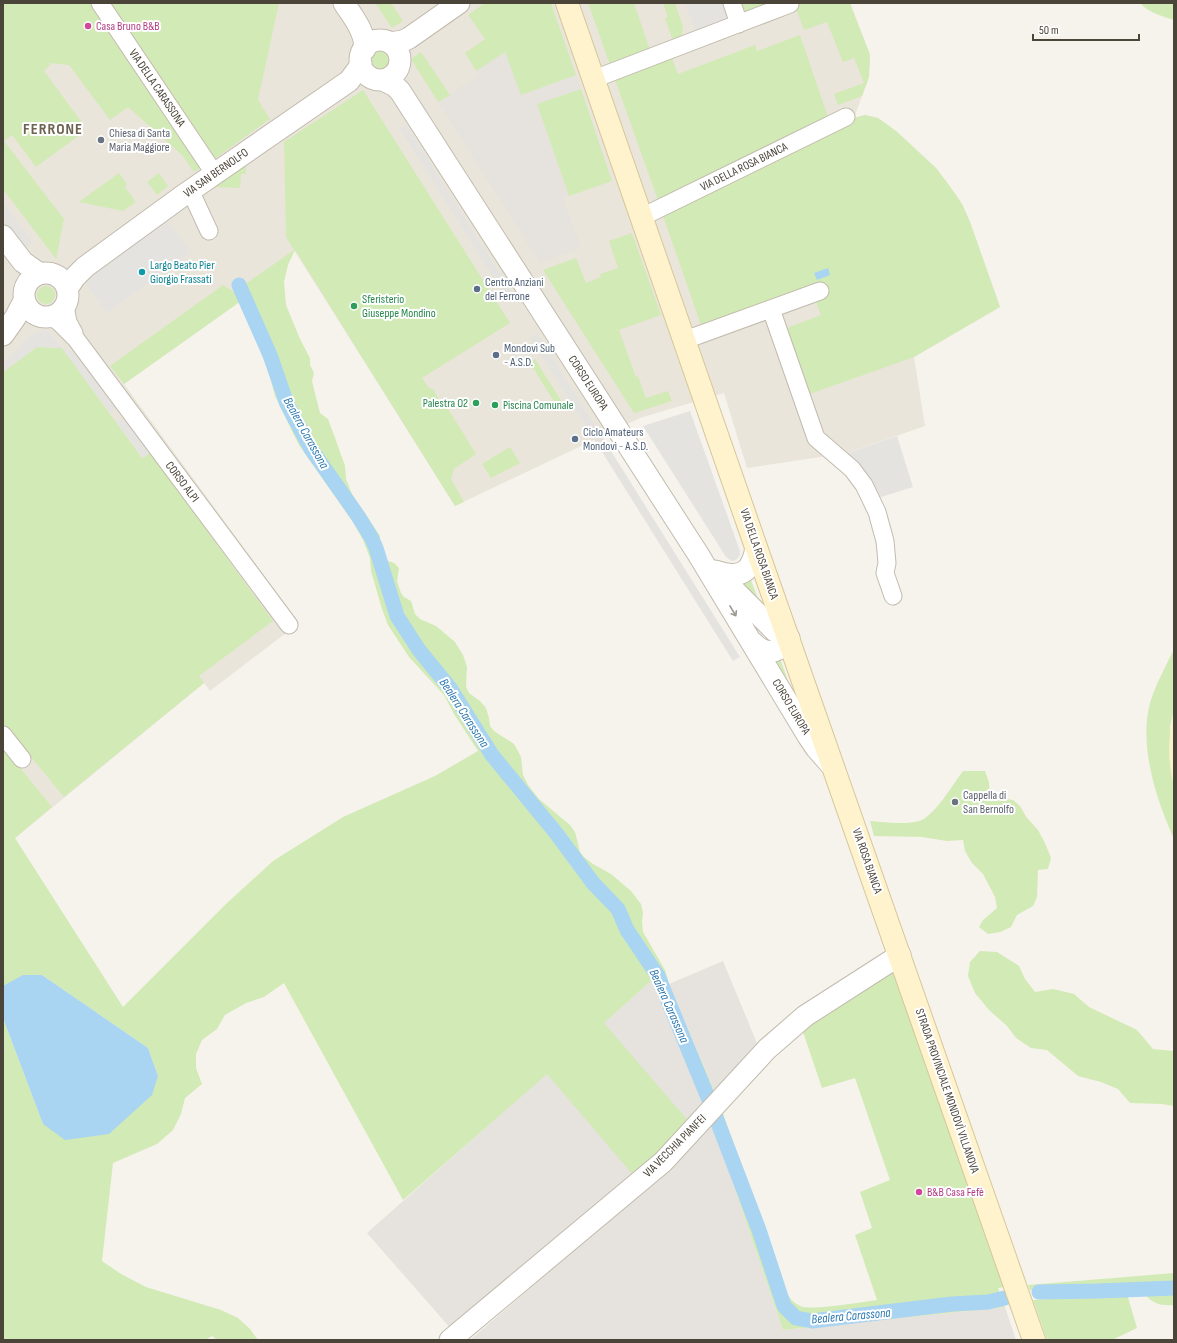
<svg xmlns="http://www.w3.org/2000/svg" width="1177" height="1343" font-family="'Sofia Sans Condensed',sans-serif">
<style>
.residential{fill:#eae5da}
.industrial{fill:#e6e2dd}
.green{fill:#d2eab5}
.sand{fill:#f9efc9}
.parking{fill:#e5e3e0}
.water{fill:#a9d4f2}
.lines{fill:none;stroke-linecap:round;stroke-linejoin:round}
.canal{stroke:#a9d4f2;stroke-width:15}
.minor-casing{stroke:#c2bbae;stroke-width:19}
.tertiary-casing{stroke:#c2bbae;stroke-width:23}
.secondary-casing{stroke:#d6c79b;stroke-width:24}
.minor{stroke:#fff;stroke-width:17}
.tertiary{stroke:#fff;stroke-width:21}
.secondary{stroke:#fff3cd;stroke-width:22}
.oneway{stroke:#9c9892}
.hotel-dot{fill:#d1479c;stroke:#fff;stroke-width:1.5}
.worship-dot{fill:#6b7280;stroke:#fff;stroke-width:1.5}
.culture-dot{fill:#0f9aa8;stroke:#fff;stroke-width:1.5}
.service-dot{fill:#5c6f8a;stroke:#fff;stroke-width:1.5}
.leisure-dot{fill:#2e9e5b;stroke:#fff;stroke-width:1.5}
.labels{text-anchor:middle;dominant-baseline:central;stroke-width:4;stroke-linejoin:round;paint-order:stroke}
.hotel-label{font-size:12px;fill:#b23c85;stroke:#fff;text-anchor:start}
.street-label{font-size:12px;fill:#4b4439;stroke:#fff}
.worship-label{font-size:12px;fill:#5b616d;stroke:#fff;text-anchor:start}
.culture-label{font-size:12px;fill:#0d838f;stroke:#fff;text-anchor:start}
.service-label{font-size:12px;fill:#4e5e75;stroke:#fff;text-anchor:start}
.leisure-label{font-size:12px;fill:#27864d;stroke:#fff;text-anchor:start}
.water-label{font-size:13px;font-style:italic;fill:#2e7ab2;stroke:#fff}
.district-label{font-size:16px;font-weight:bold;letter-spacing:1px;fill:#6e6250;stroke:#fff}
</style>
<rect width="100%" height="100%" fill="#f6f3ec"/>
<path class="residential" d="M3,3H850L870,55L869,77L854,118L865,115L878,118L896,131L936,168L951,188L962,204L970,222L1000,307L914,357L925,426L847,453L747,468L724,393L640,418L455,506L294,250L241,301L124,384L299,623L210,691L204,683L3,848Z"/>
<path class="industrial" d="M505,51L521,95L576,75L581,89L537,104L569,196L563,198L581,248L540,263L438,102L479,76L476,71Z
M723,961L759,1048L716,1095L669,984Z
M653,979L707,1104L674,1140L452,1330L367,1233Z
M712,1121L783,1330L1005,1307L1016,1340H470L672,1166Z"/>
<path class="green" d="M3,3H91L201,167L194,172L182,155L128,107L110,120L69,65L49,63L50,65L44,71L83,124L81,134L36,167L12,135L4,141L64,219L56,259L3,189Z
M109,3H279L258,100L270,119L213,160Z
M375,3H391L403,21L392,28Z
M485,3H551L576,75L521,95L505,52L476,71L465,53L485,39L468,15Z
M588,3H634L650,50L610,65Z
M663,3H675L683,27L682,35L673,41L665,18L668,17Z
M738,3H779L742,17Z
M794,3H850L870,55L869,77L862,96L838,105L834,94L864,83L854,58L843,62L827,22L804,30Z
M1140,3H1174V20C1162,16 1149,13 1140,3Z
M800,35L829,120L659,203L614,77L671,56L678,74L755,45L757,51Z
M372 60a9 9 0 1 1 18 0a9 9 0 1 1-18 0Z
M421,52L450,95L438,102L411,59Z
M581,89L612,181L569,196L537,104Z
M363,90L510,323L422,378L429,388L433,389L440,401L442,399L476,454L454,469L451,479L464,502L455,506L295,250L288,265L284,282L286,305L300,339L310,358V365L314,373L312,381L320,413L328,419L334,435L345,466L346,479L352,494L380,536L379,549L385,560L394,563L399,568L397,581L401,593L404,597L411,601L415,614L420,619L436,626L455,642L463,655L467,667L466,687L469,693L480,701L486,708L489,718L490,726L494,731L514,744L518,751L521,757L523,775L528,785L539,799L570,825L575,832L580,852L584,857L593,864L611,874L631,891L641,904L643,913L642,922L643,932L665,970L671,990L716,1095L707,1104L653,979L604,1023L690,1123L634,1176L547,1074L403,1200L284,983L264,997L246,1003L225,1015L217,1029L202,1040L196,1054V1068L202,1084L185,1098L181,1114L173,1130L157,1144L113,1163L102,1261L121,1274L146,1287L221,1310L238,1318L250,1329L258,1340H217L212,1336L205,1340H3V1018L43,1124L158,1076L148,1048L42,975L3,986V747L52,807L15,838L123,1007L226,904L273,861L343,817L435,776L478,751L454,714L444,695L409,657L388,625L382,609L371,571L370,558L363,540L353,522L299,445L291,429L275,396L266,361L252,331L241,301L124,384L110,366L223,285L234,292L294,250L286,237L284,142Z
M865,115L878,118L896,131L936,168L951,188L962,204L970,222L1000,307L914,357L807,395L784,329L821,315L811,289L702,328L662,213L854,118Z
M246,165V174H241L240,188L213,187Z
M119,173L127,184L125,187L136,202L123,211L79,202Z
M159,173L168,186L157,195L147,182Z
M632,233L661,315L619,330L636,377L638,376L646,398L668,391L672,401L634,413L543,270L576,258L586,283L601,277L600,274L618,268L609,241Z
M37 295a9 9 0 1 1 18 0a9 9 0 1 1-18 0Z
M37,347L62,348L142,458L150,453L273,621L199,676L204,683L64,797L3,723V372Z
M535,359L562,402L556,405L530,363Z
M510,447L520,463L491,478L482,464Z
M749,575L763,612L737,581Z
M1174,649V710L1170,726L1174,786V839C1155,797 1136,738 1153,694C1159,678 1167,664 1174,649Z
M779,656L800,713L770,657Z
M963,771H985L989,782L990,799L1001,798L1013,800L1020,806L1027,818L1038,830L1045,843L1051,858L1048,869L1038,870L1037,897L1033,906L1017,915L1011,927L1000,932L988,934L979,927L983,920L997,908L995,897L983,874L972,863L965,851L963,840L947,841L922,837L874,836L870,821C884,822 905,825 919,821C934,817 953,784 963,771Z
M980,951L997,952L1019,966L1025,979L1035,992L1053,989L1074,994L1089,1007L1137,1030L1153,1049L1174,1051V1106L1162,1104L1130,1103L1118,1089L1101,1082L1078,1076L1047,1050L1031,1048L1016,1038L1007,1026L989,1010L975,993L968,976L970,962Z
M894,965L1005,1287L998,1288L1005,1307L783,1330L712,1121L722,1111L787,1293C790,1299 794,1303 800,1306C811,1311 862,1302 877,1300L855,1235L872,1228L860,1192L890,1180L855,1078L822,1088L801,1026Z
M1174,1273V1282L1030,1290L1028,1285Z
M1174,1293V1305C1162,1306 1152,1304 1145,1294Z
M1127,1294L1137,1328L1112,1340H1047L1033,1300Z"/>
<path class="sand" d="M1174,710V786C1167,761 1168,735 1174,710Z"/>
<path class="parking" d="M685,3H725L731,21L696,34Z
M406,124L513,294L506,298L400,129Z
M3,202L33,243L25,249L3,220Z
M168,221L191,252L107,313L84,281Z
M42,330L48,331L52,336L62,348L74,351L117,408L110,413L62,348L37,347L3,372V364L28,338L36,332Z
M537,333L740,657L733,661L530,337Z
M690,411L740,551V555L736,560L732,561L726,557L643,426Z
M124,417L150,453L143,458L116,422Z
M897,436L913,487L875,499L842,455Z"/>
<path class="water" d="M828,268L830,275L817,280L814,273Z
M23,975H42L148,1048L158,1076L152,1095L109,1134L65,1140L43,1124L3,1018V986Z"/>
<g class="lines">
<path class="canal" d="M239,285L270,355L287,404L311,449L358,516L371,537L376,548L397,616L419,650L450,688L492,755L556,833L593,883L618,909L627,930L658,976L709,1100
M715,1115L759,1230L784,1306L796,1318L812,1321L952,1304L988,1302L1005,1298
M1039,1292L1098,1291L1174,1288"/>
<g class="minor-casing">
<path id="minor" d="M100,3L214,173
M732,3L739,24
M594,79L790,4
M190,190L209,231
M642,217L846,117
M65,306L68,322L74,333
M771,309L816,438L852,469L864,485L877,512L885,541L887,563L885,573L893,596
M52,317L59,322L76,339L289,625
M685,340L820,291
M3,735L22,759"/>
</g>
<g class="tertiary-casing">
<path id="tertiary" d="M344,3C353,17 365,31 365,49
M360 60a20 20 0 1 1 40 0a20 20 0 1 1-40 0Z
M390,43L403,41L409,38L459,3
M383,80L395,86L400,91L698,554L808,736L816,748L831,765
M3,236L23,262L40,274
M24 295a22 22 0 1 1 44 0a22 22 0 1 1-44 0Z
M67,289L75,277L85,267L181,197L349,81L358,69L361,63
M3,335L15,318L24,301
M715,571C739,579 752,574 756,547
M721,577L775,631L789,638
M752,642C766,656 777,654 789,640
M450,1340L663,1162L767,1049L805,1016L900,955"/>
</g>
<g class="secondary-casing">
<path id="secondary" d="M567,3L756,547L1034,1340"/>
</g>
<use href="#minor" class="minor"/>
<use href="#tertiary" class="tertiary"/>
<use href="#secondary" class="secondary"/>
</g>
<defs><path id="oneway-shaft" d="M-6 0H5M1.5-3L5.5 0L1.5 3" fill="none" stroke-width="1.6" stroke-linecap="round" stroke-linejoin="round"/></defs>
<use class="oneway" href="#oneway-shaft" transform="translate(733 611) rotate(59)"/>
<g class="hotel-dot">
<circle cx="88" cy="26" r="4"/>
<circle cx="919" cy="1192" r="4"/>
</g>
<g class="worship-dot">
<circle cx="101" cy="140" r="4"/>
<circle cx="955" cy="802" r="4"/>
</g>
<circle class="culture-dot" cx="142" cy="272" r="4"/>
<g class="service-dot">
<circle cx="477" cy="289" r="4"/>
<circle cx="496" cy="355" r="4"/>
<circle cx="575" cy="439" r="4"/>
</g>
<g class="leisure-dot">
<circle cx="354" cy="306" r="4"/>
<circle cx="476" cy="403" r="4"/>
<circle cx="495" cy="405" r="4"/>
</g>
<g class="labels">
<g class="hotel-label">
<text x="96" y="26">Casa Bruno B&amp;B</text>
<text x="927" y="1192">B&amp;B Casa Fefè</text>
</g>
<g class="street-label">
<text transform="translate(157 88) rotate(56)">VIA DELLA CARASSONA</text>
<text transform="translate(744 167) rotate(-26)">VIA DELLA ROSA BIANCA</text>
<text transform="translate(216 173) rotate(-35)">VIA SAN BERNOLFO</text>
<text transform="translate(588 383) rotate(57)">CORSO EUROPA</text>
<text transform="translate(182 482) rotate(53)">CORSO ALPI</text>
<text transform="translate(759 554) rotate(71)">VIA DELLA ROSA BIANCA</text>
<text transform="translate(791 707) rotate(59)">CORSO EUROPA</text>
<text transform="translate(867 861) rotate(71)">VIA ROSA BIANCA</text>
<text transform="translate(947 1091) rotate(71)">STRADA PROVINCIALE MONDOVÌ VILLANOVA</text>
<text transform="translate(675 1146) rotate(-45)">VIA VECCHIA PIANFEI</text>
</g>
<g class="worship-label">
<text x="109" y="133">Chiesa di Santa<tspan x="109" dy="14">Maria Maggiore</tspan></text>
<text x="963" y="795">Cappella di<tspan x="963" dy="14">San Bernolfo</tspan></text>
</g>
<g class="culture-label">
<text x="150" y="265">Largo Beato Pier<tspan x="150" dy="14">Giorgio Frassati</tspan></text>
</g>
<g class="service-label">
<text x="485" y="282">Centro Anziani<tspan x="485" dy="14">del Ferrone</tspan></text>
<text x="504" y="348">Mondovì Sub<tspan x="504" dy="14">- A.S.D.</tspan></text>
<text x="583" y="432">Ciclo Amateurs<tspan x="583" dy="14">Mondovì - A.S.D.</tspan></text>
</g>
<g class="leisure-label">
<text x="362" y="299">Sferisterio<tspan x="362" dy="14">Giuseppe Mondino</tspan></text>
<text x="468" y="403" text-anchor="end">Palestra O2</text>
<text x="503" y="405">Piscina Comunale</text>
</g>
<g class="water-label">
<text transform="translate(306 433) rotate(61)">Bealera Carassona</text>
<text transform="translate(464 713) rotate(57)">Bealera Carassona</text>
<text transform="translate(669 1006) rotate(66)">Bealera Carassona</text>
<text transform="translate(851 1316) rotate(-5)">Bealera Carassona</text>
</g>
<g class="district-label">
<text x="53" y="129">FERRONE</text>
</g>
</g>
<rect width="1177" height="1343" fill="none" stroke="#4b4439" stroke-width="8"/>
<path d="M1033 34v6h106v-6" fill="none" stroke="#4b4439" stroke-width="2"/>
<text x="1039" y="34" font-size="12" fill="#4b4439" stroke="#ffffff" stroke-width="3" paint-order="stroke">50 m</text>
</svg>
